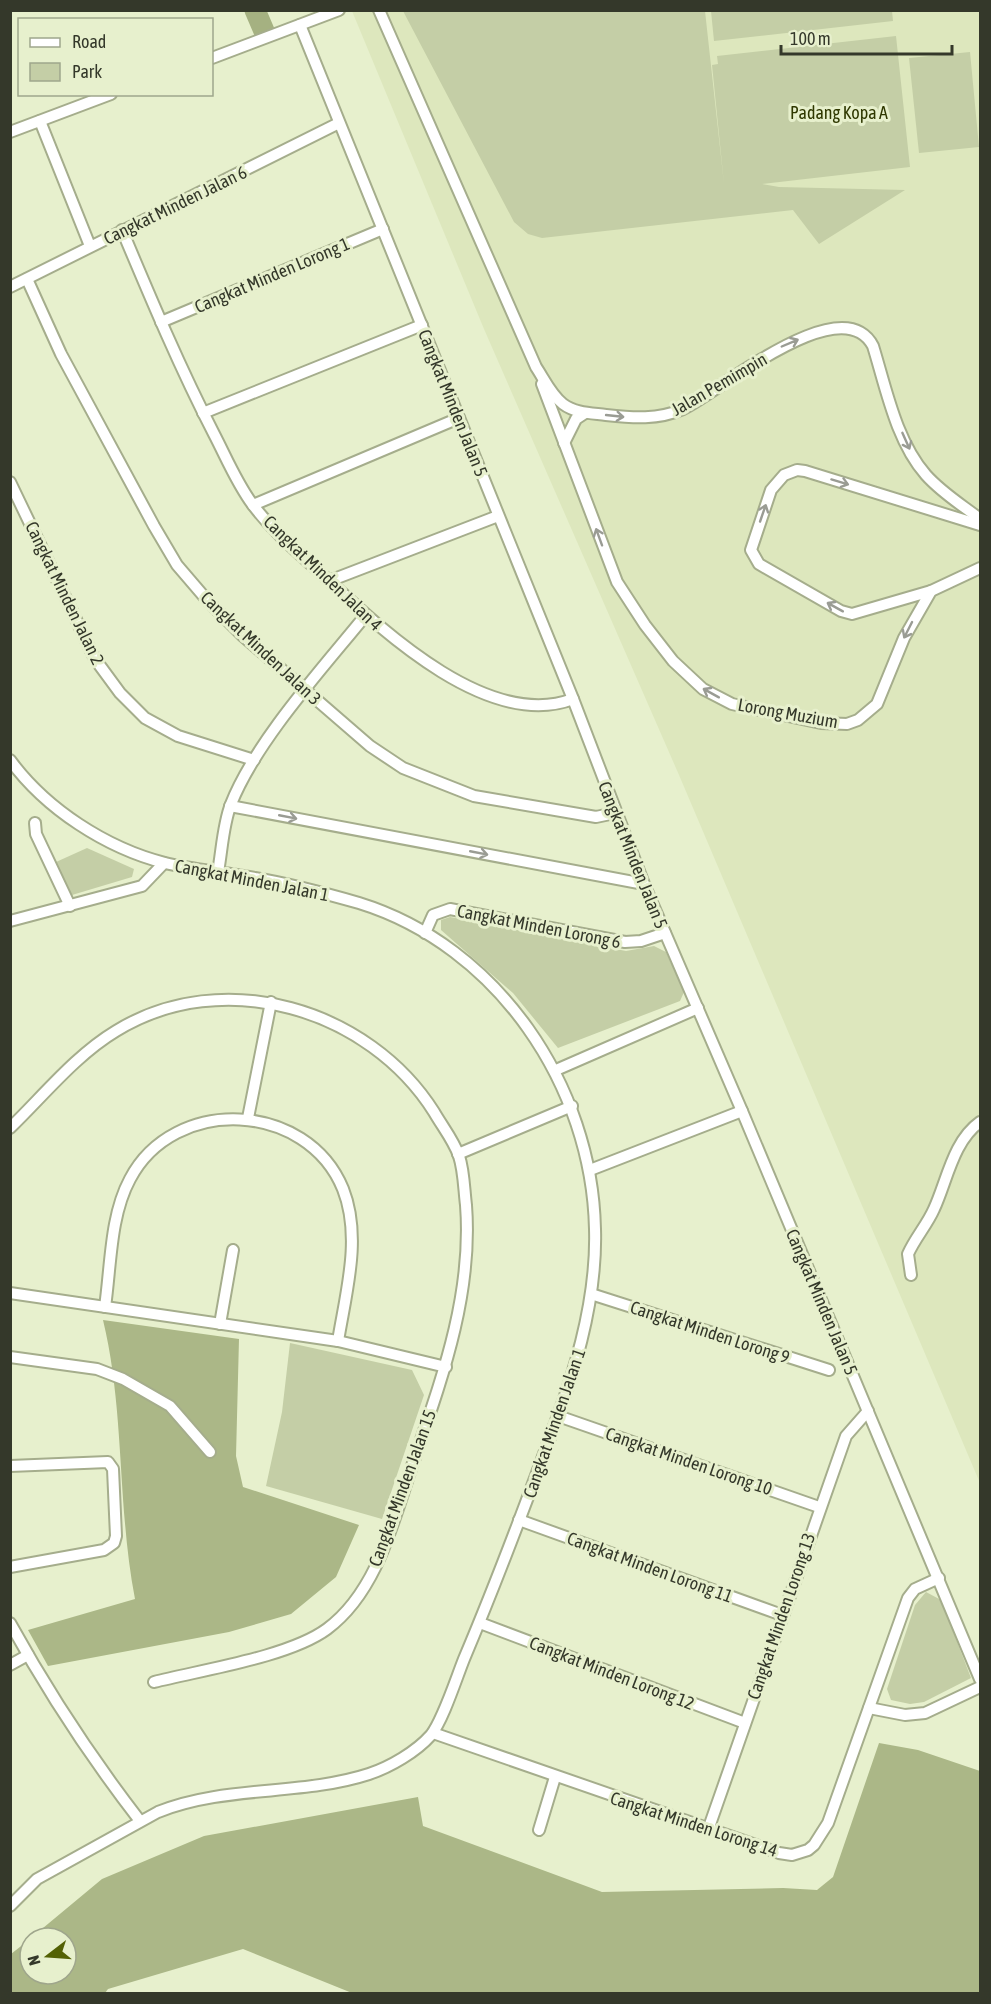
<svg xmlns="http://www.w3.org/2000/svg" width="991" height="2004" font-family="'Asap Condensed',sans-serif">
  <rect width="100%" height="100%" fill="#e7f0cd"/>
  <!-- built -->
  <polygon fill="#dde7bd" points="352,11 980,11 980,1483 679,775 484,329"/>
  <!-- green -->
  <g fill="#c4cea6">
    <polygon points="403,11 705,11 724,184 712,65 718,64 717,56 896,36 910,167 762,184 779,187 905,190 819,244 793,210 542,238 528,234 514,222"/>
    <polygon points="711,11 892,11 893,21 714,41"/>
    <polygon points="970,52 979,147 919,153 909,58"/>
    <polygon points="87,848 134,869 132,877 72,895 56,862"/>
    <polygon points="450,917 626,951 654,946 666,952 684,992 680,1001 558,1048 513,993 441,930 441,920"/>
    <polygon points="290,1343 412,1370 424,1395 382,1519 266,1486 282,1412"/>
    <polygon points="926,1592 941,1600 971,1678 924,1702 910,1704 891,1700 887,1689 915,1605"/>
  </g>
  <!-- forest -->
  <g fill="#abb787">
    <path d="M103,1320L239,1339L236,1456L243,1487L359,1525L336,1577L291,1614L229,1632L48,1666L28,1630L135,1599C117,1506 125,1411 103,1320Z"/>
    <polygon points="879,1743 918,1750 980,1771 980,1993 352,1993 243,1949 108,1989 105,1993 11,1993 11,1954 30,1939 30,1974 66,1974 66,1938 31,1938 102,1879 204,1836 418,1797 423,1826 602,1892 783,1888 817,1890 833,1877"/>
  </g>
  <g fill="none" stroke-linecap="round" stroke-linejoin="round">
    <!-- river -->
    <polyline stroke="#a5b181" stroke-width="21" points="255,10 264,31"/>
    <defs>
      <g id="street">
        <path d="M379,10L536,367C544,379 551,395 563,404C575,413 591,413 606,415C633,418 658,420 683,409C720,391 842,287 873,346C886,388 896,441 926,475C942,493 962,505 980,519"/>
        <polyline points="300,25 573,699 644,884 742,1111 980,1679"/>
        <polyline points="212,58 339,10"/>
        <polyline points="40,121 90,246"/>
        <polyline points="10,132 111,94"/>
        <path d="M122,230C151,299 180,368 214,434C226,457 237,484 253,505C274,533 302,556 327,579C383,631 489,731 573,699"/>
        <polyline points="27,279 61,354 154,526 177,565 207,600 243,636 370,746 403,768 474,796 596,817 615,813"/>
        <polyline points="10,287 339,123"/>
        <polyline points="161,322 383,229"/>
        <polyline points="542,384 617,582 645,625 673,661 703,689 732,704 821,723 847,724 858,720 877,704 904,638 931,591 980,568"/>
        <polyline points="203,413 422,325"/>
        <polyline points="564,443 576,419 585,413"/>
        <polyline points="10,482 95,659 120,693 145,718 178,736 254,760"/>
        <polyline points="253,505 459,418"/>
        <polyline points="329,581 498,516"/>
        <polyline points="931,591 852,614 841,611 759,564 751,550 771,490 784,475 797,470 805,471 980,525"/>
        <path d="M10,760C46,809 106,848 165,863C194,870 225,872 255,878C290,884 324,893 359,903C498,946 592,1086 595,1229C597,1294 579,1360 556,1421C527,1501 497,1581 464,1659C456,1679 443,1720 431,1735C416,1752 390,1767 369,1774C301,1796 225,1785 158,1812L37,1879L10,1906"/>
        <polyline points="230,806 644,884"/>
        <polyline points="35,823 36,834 70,906"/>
        <path d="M218,872C222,850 223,824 231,804C256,741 322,669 365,616"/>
        <polyline points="10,921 142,886 164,863"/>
        <polyline points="425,933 433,915 450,909 625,942 641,941 665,933"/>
        <polyline points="556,1070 698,1008"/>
        <polyline points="248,1118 271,1002"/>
        <path d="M10,1128C44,1095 76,1055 116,1031C223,965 369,1009 434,1112C442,1126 454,1141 459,1156C464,1171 464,1189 466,1205C473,1296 441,1381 412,1466C393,1522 377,1592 327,1629C289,1657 201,1670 154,1682"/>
        <polyline points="458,1154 572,1106"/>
        <polyline points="590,1170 742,1111"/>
        <path d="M911,1275L908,1254C915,1238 927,1225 934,1209C947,1181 953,1141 980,1122"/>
        <polyline points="10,1293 338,1341 446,1367"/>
        <polyline points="591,1294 829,1370"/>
        <path d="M105,1307C111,1265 110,1216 130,1179C174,1095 307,1101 343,1189C362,1237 346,1292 338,1341"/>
        <polyline points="220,1324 233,1250"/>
        <polyline points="10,1357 97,1369 123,1379 170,1406 210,1452"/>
        <polyline points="558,1416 819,1507"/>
        <polyline points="10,1466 108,1462 113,1469 116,1536 114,1543 104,1550 10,1567"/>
        <polyline points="519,1520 782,1615"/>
        <path d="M10,1623C48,1692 92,1759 140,1821"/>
        <polyline points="480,1623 745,1723"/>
        <polyline points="10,1665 28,1655"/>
        <polyline points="869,1708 905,1715 925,1713 980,1687"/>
        <polyline points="433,1733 779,1853 792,1855 808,1850 814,1845 828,1823 908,1598 915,1589 939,1578"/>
        <polyline points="539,1830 555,1777"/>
        <polyline points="708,1830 846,1436 868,1411"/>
      </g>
    </defs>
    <!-- street casing -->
    <use href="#street" stroke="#a5ad8c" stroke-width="14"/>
    <!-- street -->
    <use href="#street" stroke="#fff" stroke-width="10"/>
  </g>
  <!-- one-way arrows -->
  <defs><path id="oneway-shaft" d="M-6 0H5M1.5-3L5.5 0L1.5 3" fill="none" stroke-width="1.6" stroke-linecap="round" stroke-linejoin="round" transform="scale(1.5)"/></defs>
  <g stroke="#9a9c94">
    <use href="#oneway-shaft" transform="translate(790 343) rotate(-23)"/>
    <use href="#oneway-shaft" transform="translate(615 416) rotate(6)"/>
    <use href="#oneway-shaft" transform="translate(906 441) rotate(66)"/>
    <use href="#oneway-shaft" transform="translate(840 482) rotate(17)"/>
    <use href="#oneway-shaft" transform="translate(763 513) rotate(-71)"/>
    <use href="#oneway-shaft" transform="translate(599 537) rotate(-110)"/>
    <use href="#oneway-shaft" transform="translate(835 607) rotate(-151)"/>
    <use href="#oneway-shaft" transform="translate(908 630) rotate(117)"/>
    <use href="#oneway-shaft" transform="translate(711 693) rotate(-151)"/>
    <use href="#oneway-shaft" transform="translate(288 817) rotate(11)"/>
    <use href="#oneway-shaft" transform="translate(479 853) rotate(11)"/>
  </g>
  <g text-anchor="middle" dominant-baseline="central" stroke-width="6" stroke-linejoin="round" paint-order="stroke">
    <!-- park labels -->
    <g font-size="18" fill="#2f3800" stroke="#e7f0cd">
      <text x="839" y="112">Padang Kopa A</text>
    </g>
    <!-- street labels -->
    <g font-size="18" fill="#34382a" stroke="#e7f0cd">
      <text transform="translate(175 205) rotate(-26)">Cangkat Minden Jalan 6</text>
      <text transform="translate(272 275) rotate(-23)">Cangkat Minden Lorong 1</text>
      <text transform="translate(719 384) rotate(-30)">Jalan Pemimpin</text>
      <text transform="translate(453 403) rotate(68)">Cangkat Minden Jalan 5</text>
      <text transform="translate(323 573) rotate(44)">Cangkat Minden Jalan 4</text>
      <text transform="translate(65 593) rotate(64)">Cangkat Minden Jalan 2</text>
      <text transform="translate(261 648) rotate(43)">Cangkat Minden Jalan 3</text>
      <text transform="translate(788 713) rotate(10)">Lorong Muzium</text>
      <text transform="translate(633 855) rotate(68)">Cangkat Minden Jalan 5</text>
      <text transform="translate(252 880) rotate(11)">Cangkat Minden Jalan 1</text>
      <text transform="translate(539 926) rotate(11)">Cangkat Minden Lorong 6</text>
      <text transform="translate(822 1302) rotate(67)">Cangkat Minden Jalan 5</text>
      <text transform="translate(710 1332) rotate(18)">Cangkat Minden Lorong 9</text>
      <text transform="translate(554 1423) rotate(-71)">Cangkat Minden Jalan 1</text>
      <text transform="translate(689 1461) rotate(19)">Cangkat Minden Lorong 10</text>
      <text transform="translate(402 1488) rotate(-70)">Cangkat Minden Jalan 15</text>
      <text transform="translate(650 1567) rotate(20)">Cangkat Minden Lorong 11</text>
      <text transform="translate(781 1616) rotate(-71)">Cangkat Minden Lorong 13</text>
      <text transform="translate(612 1673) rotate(21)">Cangkat Minden Lorong 12</text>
      <text transform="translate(694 1824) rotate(18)">Cangkat Minden Lorong 14</text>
    </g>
  </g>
  <!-- border -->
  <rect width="991" height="2004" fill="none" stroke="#34382a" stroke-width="24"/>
  <!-- legend -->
  <rect x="18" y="18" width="195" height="78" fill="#e7f0cd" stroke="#9fa68c" stroke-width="1.5"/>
  <rect x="30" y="38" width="30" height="9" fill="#ffffff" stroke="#9fa68c" stroke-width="1.5"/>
  <text x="72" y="48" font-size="18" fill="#34382a">Road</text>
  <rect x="30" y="63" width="30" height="18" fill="#c4cea6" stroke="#9fa68c" stroke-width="1.5"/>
  <text x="72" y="78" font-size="18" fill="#34382a">Park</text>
  <!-- north arrow -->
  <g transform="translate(48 1956) rotate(253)"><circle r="28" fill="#e7f0cd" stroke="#9fa68c" stroke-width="1.5"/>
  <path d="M0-4.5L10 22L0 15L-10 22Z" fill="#536104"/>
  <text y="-9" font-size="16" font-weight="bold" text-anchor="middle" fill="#34382a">N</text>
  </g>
  <!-- scale -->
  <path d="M781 45v9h171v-9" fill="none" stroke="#34382a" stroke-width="3"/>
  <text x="790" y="45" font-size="18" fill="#34382a" stroke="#e7f0cd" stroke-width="4.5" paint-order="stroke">100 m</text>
</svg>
